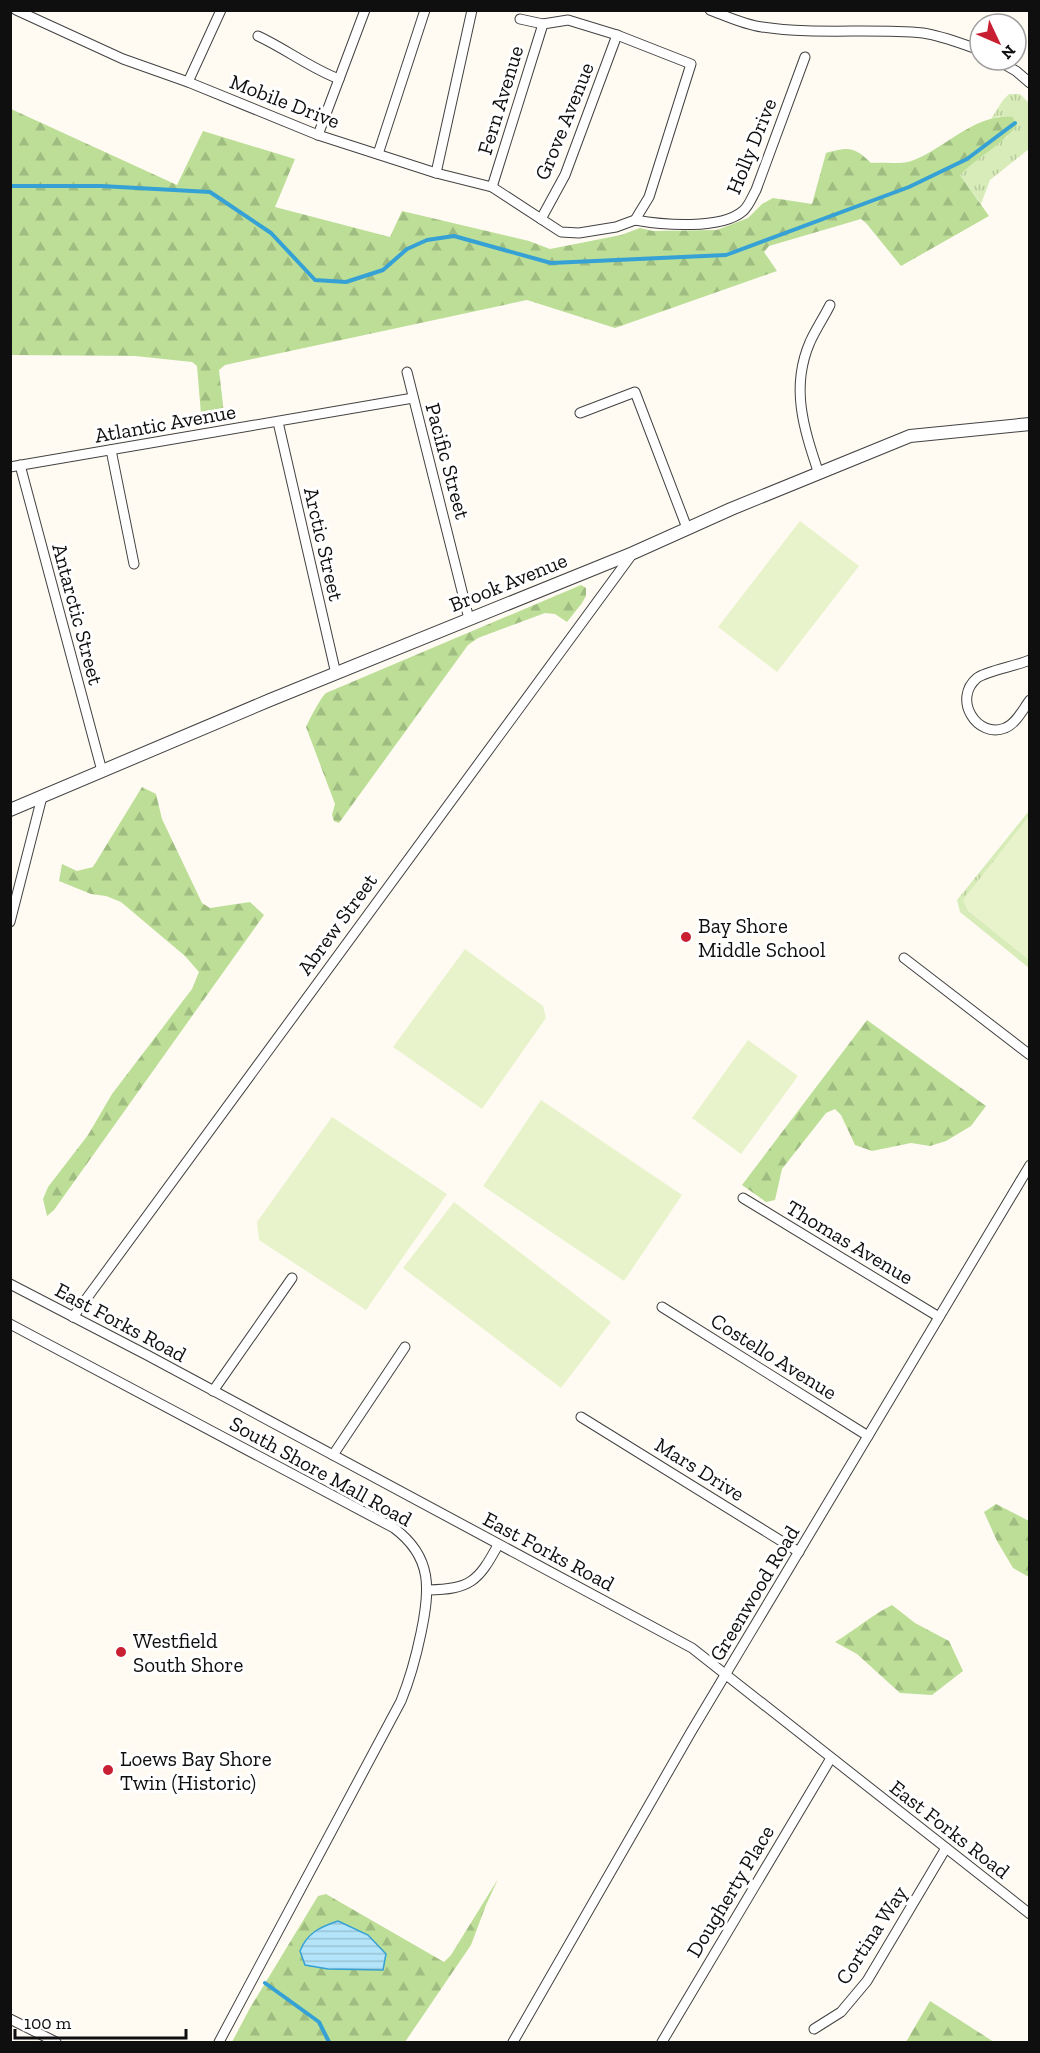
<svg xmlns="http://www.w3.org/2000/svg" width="1040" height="2053" font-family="'Zilla Slab',serif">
  <defs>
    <pattern id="grass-tufts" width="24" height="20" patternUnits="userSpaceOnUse" patternTransform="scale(1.5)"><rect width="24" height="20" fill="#d7ecb8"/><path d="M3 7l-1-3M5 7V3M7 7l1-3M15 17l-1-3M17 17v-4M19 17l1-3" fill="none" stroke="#b7c99d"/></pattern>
    <pattern id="forest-firs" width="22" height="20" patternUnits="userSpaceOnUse" patternTransform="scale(1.5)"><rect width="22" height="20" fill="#bcde97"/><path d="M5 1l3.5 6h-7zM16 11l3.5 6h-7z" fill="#a0bd81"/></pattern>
    <pattern id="water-rules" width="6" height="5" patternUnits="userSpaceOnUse" patternTransform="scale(1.5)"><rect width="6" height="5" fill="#b3e4f9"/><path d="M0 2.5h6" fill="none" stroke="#99c2d4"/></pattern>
  </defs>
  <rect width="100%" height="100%" fill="#fffbf2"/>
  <!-- grass -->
  <g fill="url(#grass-tufts)">
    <polygon points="1009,94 1020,94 1029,103 1029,149 990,180 981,204 960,175 972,162 1008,136 1000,116 991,119 1003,100"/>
    <polygon points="1029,811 1029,968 960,912 957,900"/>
  </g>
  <!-- forest -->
  <g fill="url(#forest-firs)">
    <path d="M11,109L177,185L203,131L295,159L275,207L390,237L402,211L529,241L550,249L621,235L640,228L653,231L717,230L748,218L762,204L773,198L812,204L826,153C848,147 854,146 871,163C884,162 903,165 914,160C947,147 975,113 1013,117L1016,126C1001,146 977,157 960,175L989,216L901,266L866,223L861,219L769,246L764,252L777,271L615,328L527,300L225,365L219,370L225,422L202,426L197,366L192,362L135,356L11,355Z"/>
    <path d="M581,585L586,588V596L582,603L567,622L555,614L545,613L478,638L468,645L339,823L334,821L332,815L335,804L306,727C309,720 321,697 326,693Z"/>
    <polygon points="142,787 156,794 162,819 202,903 210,908 250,902 264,915 54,1210 47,1216 43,1199 48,1187 88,1135 112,1094 192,989 199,972 185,956 121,902 106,896 91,894 59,881 62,864 77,871 93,867"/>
    <polygon points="867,1020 986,1106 971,1126 946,1141 930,1146 911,1143 872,1151 855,1145 841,1115 835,1109 826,1113 782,1169 775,1200 766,1202 742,1185"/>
    <polygon points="996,1504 1029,1521 1029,1577 1013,1568 997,1541 984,1512"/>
    <path d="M892,1605L915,1623L949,1641L963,1671L932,1695L900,1693L857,1654L835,1642C855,1630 872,1615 892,1605Z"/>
    <polygon points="498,1879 486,1905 471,1945 405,2042 232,2042 250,2008 318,1896 326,1894 444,1962 451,1955"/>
    <polygon points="930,2001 994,2042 906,2042"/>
  </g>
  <!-- pitch -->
  <g fill="#e8f3cb">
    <polygon points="800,521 859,566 777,672 718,627"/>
    <polygon points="1029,816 1030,960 1029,960 968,911 963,900"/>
    <polygon points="465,949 543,1006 546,1018 482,1109 393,1047"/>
    <polygon points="748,1040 798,1076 741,1154 692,1118"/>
    <polygon points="541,1100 682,1195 624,1281 483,1186"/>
    <polygon points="332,1117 447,1194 366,1310 259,1240 257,1222"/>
    <polygon points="454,1202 611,1322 561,1388 403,1268"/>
  </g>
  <!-- water -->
  <path fill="url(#water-rules)" stroke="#36a1d4" stroke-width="1.5" d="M338,1921L368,1935L386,1954L383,1970L328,1969L305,1965L300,1951C307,1933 320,1927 338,1921Z"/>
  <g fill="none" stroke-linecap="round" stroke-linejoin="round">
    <!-- stream -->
    <g stroke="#36a1d4" stroke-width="4">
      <polyline points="10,186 101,186 210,192 271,233 315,280 346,282 383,270 407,249 427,240 454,236 551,263 726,255 909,187 967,159 1015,123"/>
      <polyline points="265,1983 319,2022 329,2042"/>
    </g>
    <defs>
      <g id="minor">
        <polyline points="16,10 123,59 188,82 318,135 436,173 492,187 561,232 579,233 616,227 635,220 649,197 691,64 617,35 568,20 543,24 520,19"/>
        <path d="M710,10C726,16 745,25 762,27C815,35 870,28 923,33C943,36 962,44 980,50"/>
        <path d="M258,36C286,49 310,68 339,79"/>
        <polyline points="997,60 1016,71 1030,83"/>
        <polyline points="188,82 221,10"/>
        <polyline points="318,135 365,10"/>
        <polyline points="378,154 425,10"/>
        <polyline points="436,173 472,10"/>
        <polyline points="492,187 543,24"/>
        <polyline points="541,219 565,175 617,35"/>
        <path d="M635,220C663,225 721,230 743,211C749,206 752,197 756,190L805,57"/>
        <polyline points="407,372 469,619"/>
        <polyline points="580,413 635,392 687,528"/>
        <polyline points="278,422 336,674"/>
        <polyline points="111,450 134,564"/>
        <polyline points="20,465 102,771"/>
        <polyline points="10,467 413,398"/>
        <path d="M819,474C804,429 790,388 810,342C816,329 824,317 830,305"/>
        <path d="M1030,660C1016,666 986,671 977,678C952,699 977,739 1005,728C1016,724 1023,709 1030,700"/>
        <polyline points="10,922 42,797"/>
        <polyline points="904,958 1030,1055"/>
        <polyline points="743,1198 939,1317"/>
        <polyline points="10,1284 147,1355 692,1648 1030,1914"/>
        <polyline points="662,1307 868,1436"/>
        <polyline points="73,1317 633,553"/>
        <path d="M10,1324L394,1528C433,1557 430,1590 421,1633C416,1657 410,1679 401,1701L219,2042"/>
        <polyline points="213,1391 292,1278"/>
        <polyline points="581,1417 799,1552"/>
        <polyline points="333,1455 405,1347"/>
        <path d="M428,1590C470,1589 478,1582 498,1545"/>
        <polyline points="10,2019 56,2042"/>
        <polyline points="814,2029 841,2012 867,1981 946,1848"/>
        <polyline points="513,2042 691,1732 1030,1165"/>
        <polyline points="662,2042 831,1758"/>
      </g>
      <polyline id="tertiary" points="10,810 270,700 633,553 731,509 910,436 1030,424"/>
    </defs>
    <!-- minor casing -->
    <use href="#minor" stroke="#424242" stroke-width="11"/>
    <!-- tertiary casing -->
    <use href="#tertiary" stroke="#424242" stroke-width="14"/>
    <!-- minor -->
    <use href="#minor" stroke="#fff" stroke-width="9"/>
    <!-- tertiary -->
    <use href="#tertiary" stroke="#fff" stroke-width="12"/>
  </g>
  <!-- markers -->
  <g fill="#c81f33" stroke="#fff" stroke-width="2">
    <circle cx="686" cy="937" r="6"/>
    <circle cx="121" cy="1652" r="6"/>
    <circle cx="108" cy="1770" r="6"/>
  </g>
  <g text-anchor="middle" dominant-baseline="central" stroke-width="6" stroke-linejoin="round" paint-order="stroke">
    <!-- street labels -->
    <g font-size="21" fill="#0f0f0f" stroke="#fff">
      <text transform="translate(500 100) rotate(-73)">Fern Avenue</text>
      <text transform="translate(285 101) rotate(21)">Mobile Drive</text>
      <text transform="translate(564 121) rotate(-68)">Grove Avenue</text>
      <text transform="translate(751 146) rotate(-68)">Holly Drive</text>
      <text transform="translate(165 423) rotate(-10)">Atlantic Avenue</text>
      <text transform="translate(448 461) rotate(75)">Pacific Street</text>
      <text transform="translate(324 544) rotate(77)">Arctic Street</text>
      <text transform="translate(508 582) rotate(-22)">Brook Avenue</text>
      <text transform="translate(78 614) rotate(75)">Antarctic Street</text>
      <text transform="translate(337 924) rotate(-54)">Abrew Street</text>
      <text transform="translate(850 1242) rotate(31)">Thomas Avenue</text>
      <text transform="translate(121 1322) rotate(28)">East Forks Road</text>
      <text transform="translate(774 1356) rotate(32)">Costello Avenue</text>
      <text transform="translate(700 1469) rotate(32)">Mars Drive</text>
      <text transform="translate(321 1471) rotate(29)">South Shore Mall Road</text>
      <text transform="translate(549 1551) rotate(28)">East Forks Road</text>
      <text transform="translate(754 1593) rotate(-59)">Greenwood Road</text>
      <text transform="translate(950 1829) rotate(38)">East Forks Road</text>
      <text transform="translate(730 1891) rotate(-59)">Dougherty Place</text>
      <text transform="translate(871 1935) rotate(-57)">Cortina Way</text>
    </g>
    <!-- poi labels -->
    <g font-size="21" fill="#0f0f0f" stroke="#fff" text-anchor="start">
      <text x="698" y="925">Bay Shore<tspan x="698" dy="24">Middle School</tspan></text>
      <text x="133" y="1640">Westfield<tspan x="133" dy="24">South Shore</tspan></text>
      <text x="120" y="1758">Loews Bay Shore<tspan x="120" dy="24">Twin (Historic)</tspan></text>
    </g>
  </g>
  <!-- border -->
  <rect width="1040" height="2053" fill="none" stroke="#0f0f0f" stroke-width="24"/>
  <!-- north arrow -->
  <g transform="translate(998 42) rotate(134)"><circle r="28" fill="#ffffff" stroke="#9f9f9f" stroke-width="1.5"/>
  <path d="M0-4.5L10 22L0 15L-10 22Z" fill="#c81f33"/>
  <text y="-9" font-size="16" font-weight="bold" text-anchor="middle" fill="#0f0f0f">N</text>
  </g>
  <!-- scale -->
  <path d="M15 2029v9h171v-9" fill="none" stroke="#0f0f0f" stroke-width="3"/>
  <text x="24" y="2029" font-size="18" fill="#0f0f0f" stroke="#ffffff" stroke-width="4.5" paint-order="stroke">100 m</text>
</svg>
